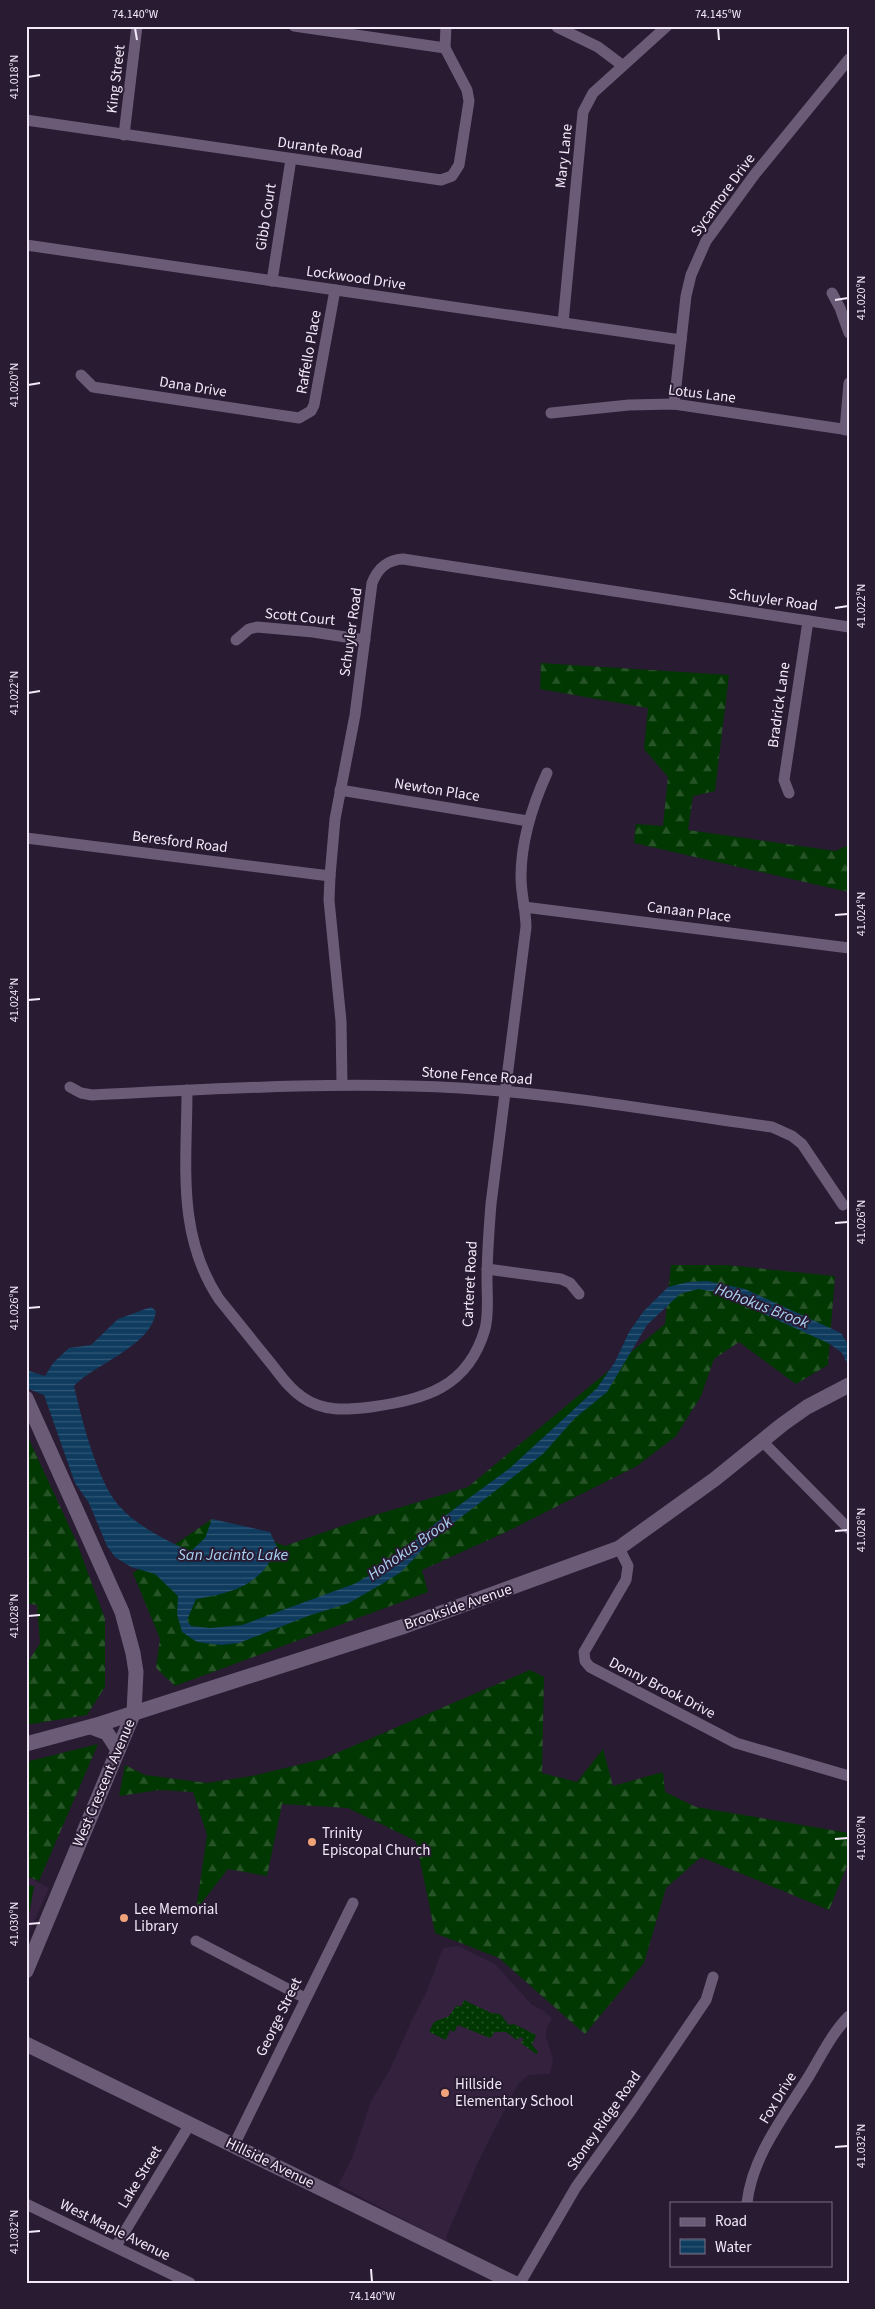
<svg xmlns="http://www.w3.org/2000/svg" width="875" height="2309" font-family="'Source Sans 3',sans-serif">
  <defs>
    <pattern id="forest-firs" width="22" height="20" patternUnits="userSpaceOnUse" patternTransform="scale(1.25)"><rect width="22" height="20" fill="#013701"/><path d="M5 1l3.5 6h-7zM16 11l3.5 6h-7z" fill="#265427"/></pattern>
    <pattern id="park-dots" width="8" height="8" patternUnits="userSpaceOnUse" patternTransform="scale(1.25)"><rect width="8" height="8" fill="#013701"/><path d="M2 2h.1M6 6h.1" fill="none" stroke="#265427" stroke-width="1.8" stroke-linecap="round"/></pattern>
    <pattern id="water-rules" width="6" height="5" patternUnits="userSpaceOnUse" patternTransform="scale(1.25)"><rect width="6" height="5" fill="#0e3b5e"/><path d="M0 2.5h6" fill="none" stroke="#325876"/></pattern>
  </defs>
  <rect width="100%" height="100%" fill="#291b32"/>
  <!-- built -->
  <g fill="#33213e">
    <polygon points="26,1876 49,1888 26,1939"/>
    <polygon points="458,1946 495,1964 532,2005 544,2011 552,2019 547,2027 546,2036 553,2059 550,2074 529,2075 518,2084 479,2160 446,2237 448,2243 338,2185 352,2158 371,2101 389,2071 412,2020 426,1993 443,1948"/>
  </g>
  <!-- green -->
  <polygon fill="#013701" points="26,1885 34,1886 28,1921 26,1921"/>
  <!-- forest -->
  <g fill="url(#forest-firs)">
    <polygon points="541,663 729,675 715,791 693,796 688,830 835,851 849,845 849,892 634,843 636,824 663,826 668,777 644,749 648,708 540,689"/>
    <polygon points="671,1265 726,1265 835,1276 828,1365 796,1384 739,1342 714,1359 701,1396 676,1436 637,1466 506,1532 422,1570 428,1592 175,1686 156,1668 160,1639 133,1573 212,1519 285,1546 362,1519 468,1487 665,1324"/>
    <polygon points="26,1433 77,1543 105,1619 105,1687 87,1715 26,1725 26,1665 40,1643 37,1605 26,1603"/>
    <polygon points="530,1670 544,1677 542,1773 577,1782 603,1749 613,1786 663,1772 665,1792 696,1807 849,1833 849,1861 829,1910 701,1857 666,1888 644,1963 585,2034 499,1958 435,1933 416,1841 348,1808 282,1804 267,1876 228,1869 196,1910 207,1835 193,1792 159,1790 119,1796 125,1765 145,1775 207,1783 252,1776 323,1759"/>
    <polygon points="98,1744 39,1881 26,1876 26,1762"/>
  </g>
  <!-- park -->
  <polygon fill="url(#park-dots)" points="464,2000 491,2013 500,2014 509,2025 514,2024 536,2035 532,2045 538,2052 536,2054 521,2043 524,2039 520,2037 517,2040 506,2032 495,2032 490,2038 458,2025 454,2032 450,2030 446,2040 429,2032 434,2022 449,2016 457,2005 461,2007"/>
  <!-- water -->
  <path fill="url(#water-rules)" d="M707,1281L745,1289L841,1333L849,1346V1367L842,1353L830,1344L716,1292L698,1289L680,1294L647,1325L607,1392L575,1418L543,1454L434,1538L401,1572L382,1584L349,1603L308,1616L239,1643L221,1645L197,1642L182,1632L177,1614L178,1596L155,1574L131,1567L115,1557L107,1546L89,1503L75,1483L44,1395L26,1388V1370L45,1376L53,1363L69,1348L91,1345L118,1319L151,1307L156,1311C152,1346 96,1363 74,1386C81,1417 95,1471 113,1498C128,1521 165,1541 191,1551L205,1538L212,1519L270,1532L277,1547C262,1585 234,1593 196,1599L187,1620L191,1626L210,1628L242,1625L354,1584L377,1571L442,1518L510,1468L597,1388L615,1362L629,1332L643,1312L668,1287L688,1282Z"/>
  <g fill="none" stroke-linecap="round" stroke-linejoin="round">
    <!-- street -->
    <g stroke="#6b5b76" stroke-width="11">
      <polyline points="294,26 445,48"/>
      <polyline points="557,27 598,47 622,65"/>
      <polyline points="26,120 441,180 452,176 459,165 469,101 467,90 445,48 446,26"/>
      <polyline points="124,135 137,26"/>
      <polyline points="26,245 681,340"/>
      <polyline points="272,281 291,159"/>
      <polyline points="832,293 840,308 849,333"/>
      <polyline points="563,323 583,112 593,93 667,26"/>
      <polyline points="81,375 93,387 299,418 311,411 314,405 335,290"/>
      <polyline points="674,404 686,296 691,275 706,241 755,174 849,59"/>
      <polyline points="551,413 629,405 674,404 849,430"/>
      <polyline points="845,430 849,383"/>
      <polyline points="236,640 249,629 257,627 313,632 365,640"/>
      <polyline points="340,790 528,821"/>
      <polyline points="789,793 784,780 808,621"/>
      <polyline points="26,838 330,876"/>
      <polyline points="524,907 849,948"/>
      <path d="M342,1084L341,1021L329,900L330,876L335,819L355,715L372,583C378,568 387,560 403,559L849,627"/>
      <path d="M70,1087L81,1093L92,1095C215,1089 337,1081 460,1088C564,1094 668,1113 772,1127L792,1136L802,1144L843,1205"/>
      <path d="M187,1090C187,1164 176,1234 219,1299C235,1319 252,1340 269,1361C279,1373 288,1388 302,1397C323,1412 346,1410 371,1407C425,1399 468,1388 485,1329C489,1314 487,1296 487,1280C487,1254 489,1229 491,1204L526,927C526,911 521,894 521,877C521,840 532,806 547,773"/>
      <polyline points="487,1269 561,1279 570,1283 579,1294"/>
      <polyline points="762,1441 849,1529"/>
      <polyline points="619,1548 628,1566 626,1580 584,1652 585,1661 590,1667 736,1743 849,1776"/>
      <polyline points="196,1941 305,1998"/>
      <polyline points="234,2145 353,1903"/>
      <path d="M747,2203C752,2156 785,2115 809,2076C821,2056 832,2033 849,2016"/>
      <polyline points="26,2204 190,2283"/>
      <polyline points="116,2246 190,2124"/>
      <polyline points="520,2283 576,2187 632,2109 706,2000 713,1977"/>
    </g>
    <!-- secondary -->
    <g stroke="#6b5b76" stroke-width="15">
      <polyline points="26,1398 122,1612 133,1653 136,1672 134,1712 26,1971"/>
      <polyline points="91,1727 107,1733 118,1750"/>
      <polyline points="26,1744 100,1724 405,1626 619,1548 715,1479 783,1424 807,1407 849,1385"/>
      <polyline points="26,2044 514,2283"/>
    </g>
  </g>
  <!-- ticks -->
  <path fill="none" stroke="#f3eaf9" stroke-width="2" d="M135,28L137,40M718,28L719,40M28,77L40,75M835,300L848,298M28,385L40,383M835,608L848,606M28,693L40,691M835,915L848,914M28,1000L40,999M835,1223L848,1222M28,1308L40,1307M835,1531L848,1530M28,1616L40,1615M835,1839L848,1838M28,1924L40,1923M835,2147L848,2146M28,2232L40,2231M371,2269L372,2282"/>
  <!-- markers -->
  <g fill="#f0a279" stroke="#291b32" stroke-width="2">
    <circle cx="312" cy="1842" r="5"/>
    <circle cx="124" cy="1918" r="5"/>
    <circle cx="445" cy="2093" r="5"/>
  </g>
  <g text-anchor="middle" dominant-baseline="central" stroke-width="4" stroke-linejoin="round" paint-order="stroke">
    <!-- street labels -->
    <g font-size="15" fill="#f3eaf9" stroke="#291b32">
      <text transform="translate(116 79) rotate(-83)">King Street</text>
      <text transform="translate(320 148) rotate(8)">Durante Road</text>
      <text transform="translate(564 156) rotate(-84)">Mary Lane</text>
      <text transform="translate(723 195) rotate(-54)">Sycamore Drive</text>
      <text transform="translate(266 217) rotate(-81)">Gibb Court</text>
      <text transform="translate(356 278) rotate(8)">Lockwood Drive</text>
      <text transform="translate(309 352) rotate(-80)">Raffello Place</text>
      <text transform="translate(193 387) rotate(9)">Dana Drive</text>
      <text transform="translate(702 394) rotate(7)">Lotus Lane</text>
      <text transform="translate(773 600) rotate(8)">Schuyler Road</text>
      <text transform="translate(300 617) rotate(6)">Scott Court</text>
      <text transform="translate(351 632) rotate(-82)">Schuyler Road</text>
      <text transform="translate(779 705) rotate(-82)">Bradrick Lane</text>
      <text transform="translate(437 790) rotate(9)">Newton Place</text>
      <text transform="translate(180 842) rotate(7)">Beresford Road</text>
      <text transform="translate(689 912) rotate(7)">Canaan Place</text>
      <text transform="translate(477 1076) rotate(4)">Stone Fence Road</text>
      <text transform="translate(470 1284) rotate(-87)">Carteret Road</text>
      <text transform="translate(458 1607) rotate(-19)">Brookside Avenue</text>
      <text transform="translate(662 1688) rotate(27)">Donny Brook Drive</text>
      <text transform="translate(104 1783) rotate(-67)">West Crescent Avenue</text>
      <text transform="translate(279 2017) rotate(-64)">George Street</text>
      <text transform="translate(778 2098) rotate(-59)">Fox Drive</text>
      <text transform="translate(604 2121) rotate(-55)">Stoney Ridge Road</text>
      <text transform="translate(270 2163) rotate(26)">Hillside Avenue</text>
      <text transform="translate(140 2177) rotate(-59)">Lake Street</text>
      <text transform="translate(115 2230) rotate(26)">West Maple Avenue</text>
    </g>
    <!-- poi labels -->
    <g font-size="15" fill="#f3eaf9" stroke="#291b32" text-anchor="start">
      <text x="322" y="1833">Trinity<tspan x="322" dy="17">Episcopal Church</tspan></text>
      <text x="134" y="1909">Lee Memorial<tspan x="134" dy="17">Library</tspan></text>
      <text x="455" y="2084">Hillside<tspan x="455" dy="17">Elementary School</tspan></text>
    </g>
    <!-- water labels -->
    <g font-size="16" font-style="italic" fill="#aad0f3" stroke="#291b32">
      <text transform="translate(762 1306) rotate(21)">Hohokus Brook</text>
      <text transform="translate(410 1548) rotate(-35)">Hohokus Brook</text>
      <text x="233" y="1555">San Jacinto Lake</text>
    </g>
  </g>
  <!-- border -->
  <rect width="875" height="2309" fill="none" stroke="#291b32" stroke-width="55"/>
  <!-- legend -->
  <rect x="670" y="2202" width="162" height="65" fill="#291b32" stroke="#7a6e82"/>
  <rect x="680" y="2218" width="25" height="8" fill="#6b5b76" stroke="#7a6e82"/>
  <text x="715" y="2226" font-size="15" fill="#f3eaf9">Road</text>
  <rect x="680" y="2239" width="25" height="15" fill="url(#water-rules)" stroke="#7a6e82"/>
  <text x="715" y="2252" font-size="15" fill="#f3eaf9">Water</text>
  <rect x="28" y="28" width="820" height="2254" fill="none" stroke="#f3eaf9" stroke-width="2"/>
  <g font-size="12" text-anchor="middle" fill="#f3eaf9">
    <text x="135" y="18">74.140°W</text>
    <text x="718" y="18">74.145°W</text>
    <text transform="translate(14 77) rotate(-90)" y="4">41.018°N</text>
    <text transform="translate(861 298) rotate(-90)" y="4">41.020°N</text>
    <text transform="translate(14 385) rotate(-90)" y="4">41.020°N</text>
    <text transform="translate(861 606) rotate(-90)" y="4">41.022°N</text>
    <text transform="translate(14 693) rotate(-90)" y="4">41.022°N</text>
    <text transform="translate(861 914) rotate(-90)" y="4">41.024°N</text>
    <text transform="translate(14 1000) rotate(-90)" y="4">41.024°N</text>
    <text transform="translate(861 1222) rotate(-90)" y="4">41.026°N</text>
    <text transform="translate(14 1308) rotate(-90)" y="4">41.026°N</text>
    <text transform="translate(861 1530) rotate(-90)" y="4">41.028°N</text>
    <text transform="translate(14 1616) rotate(-90)" y="4">41.028°N</text>
    <text transform="translate(861 1838) rotate(-90)" y="4">41.030°N</text>
    <text transform="translate(14 1924) rotate(-90)" y="4">41.030°N</text>
    <text transform="translate(861 2146) rotate(-90)" y="4">41.032°N</text>
    <text transform="translate(14 2232) rotate(-90)" y="4">41.032°N</text>
    <text x="372" y="2300">74.140°W</text>
  </g>
</svg>
